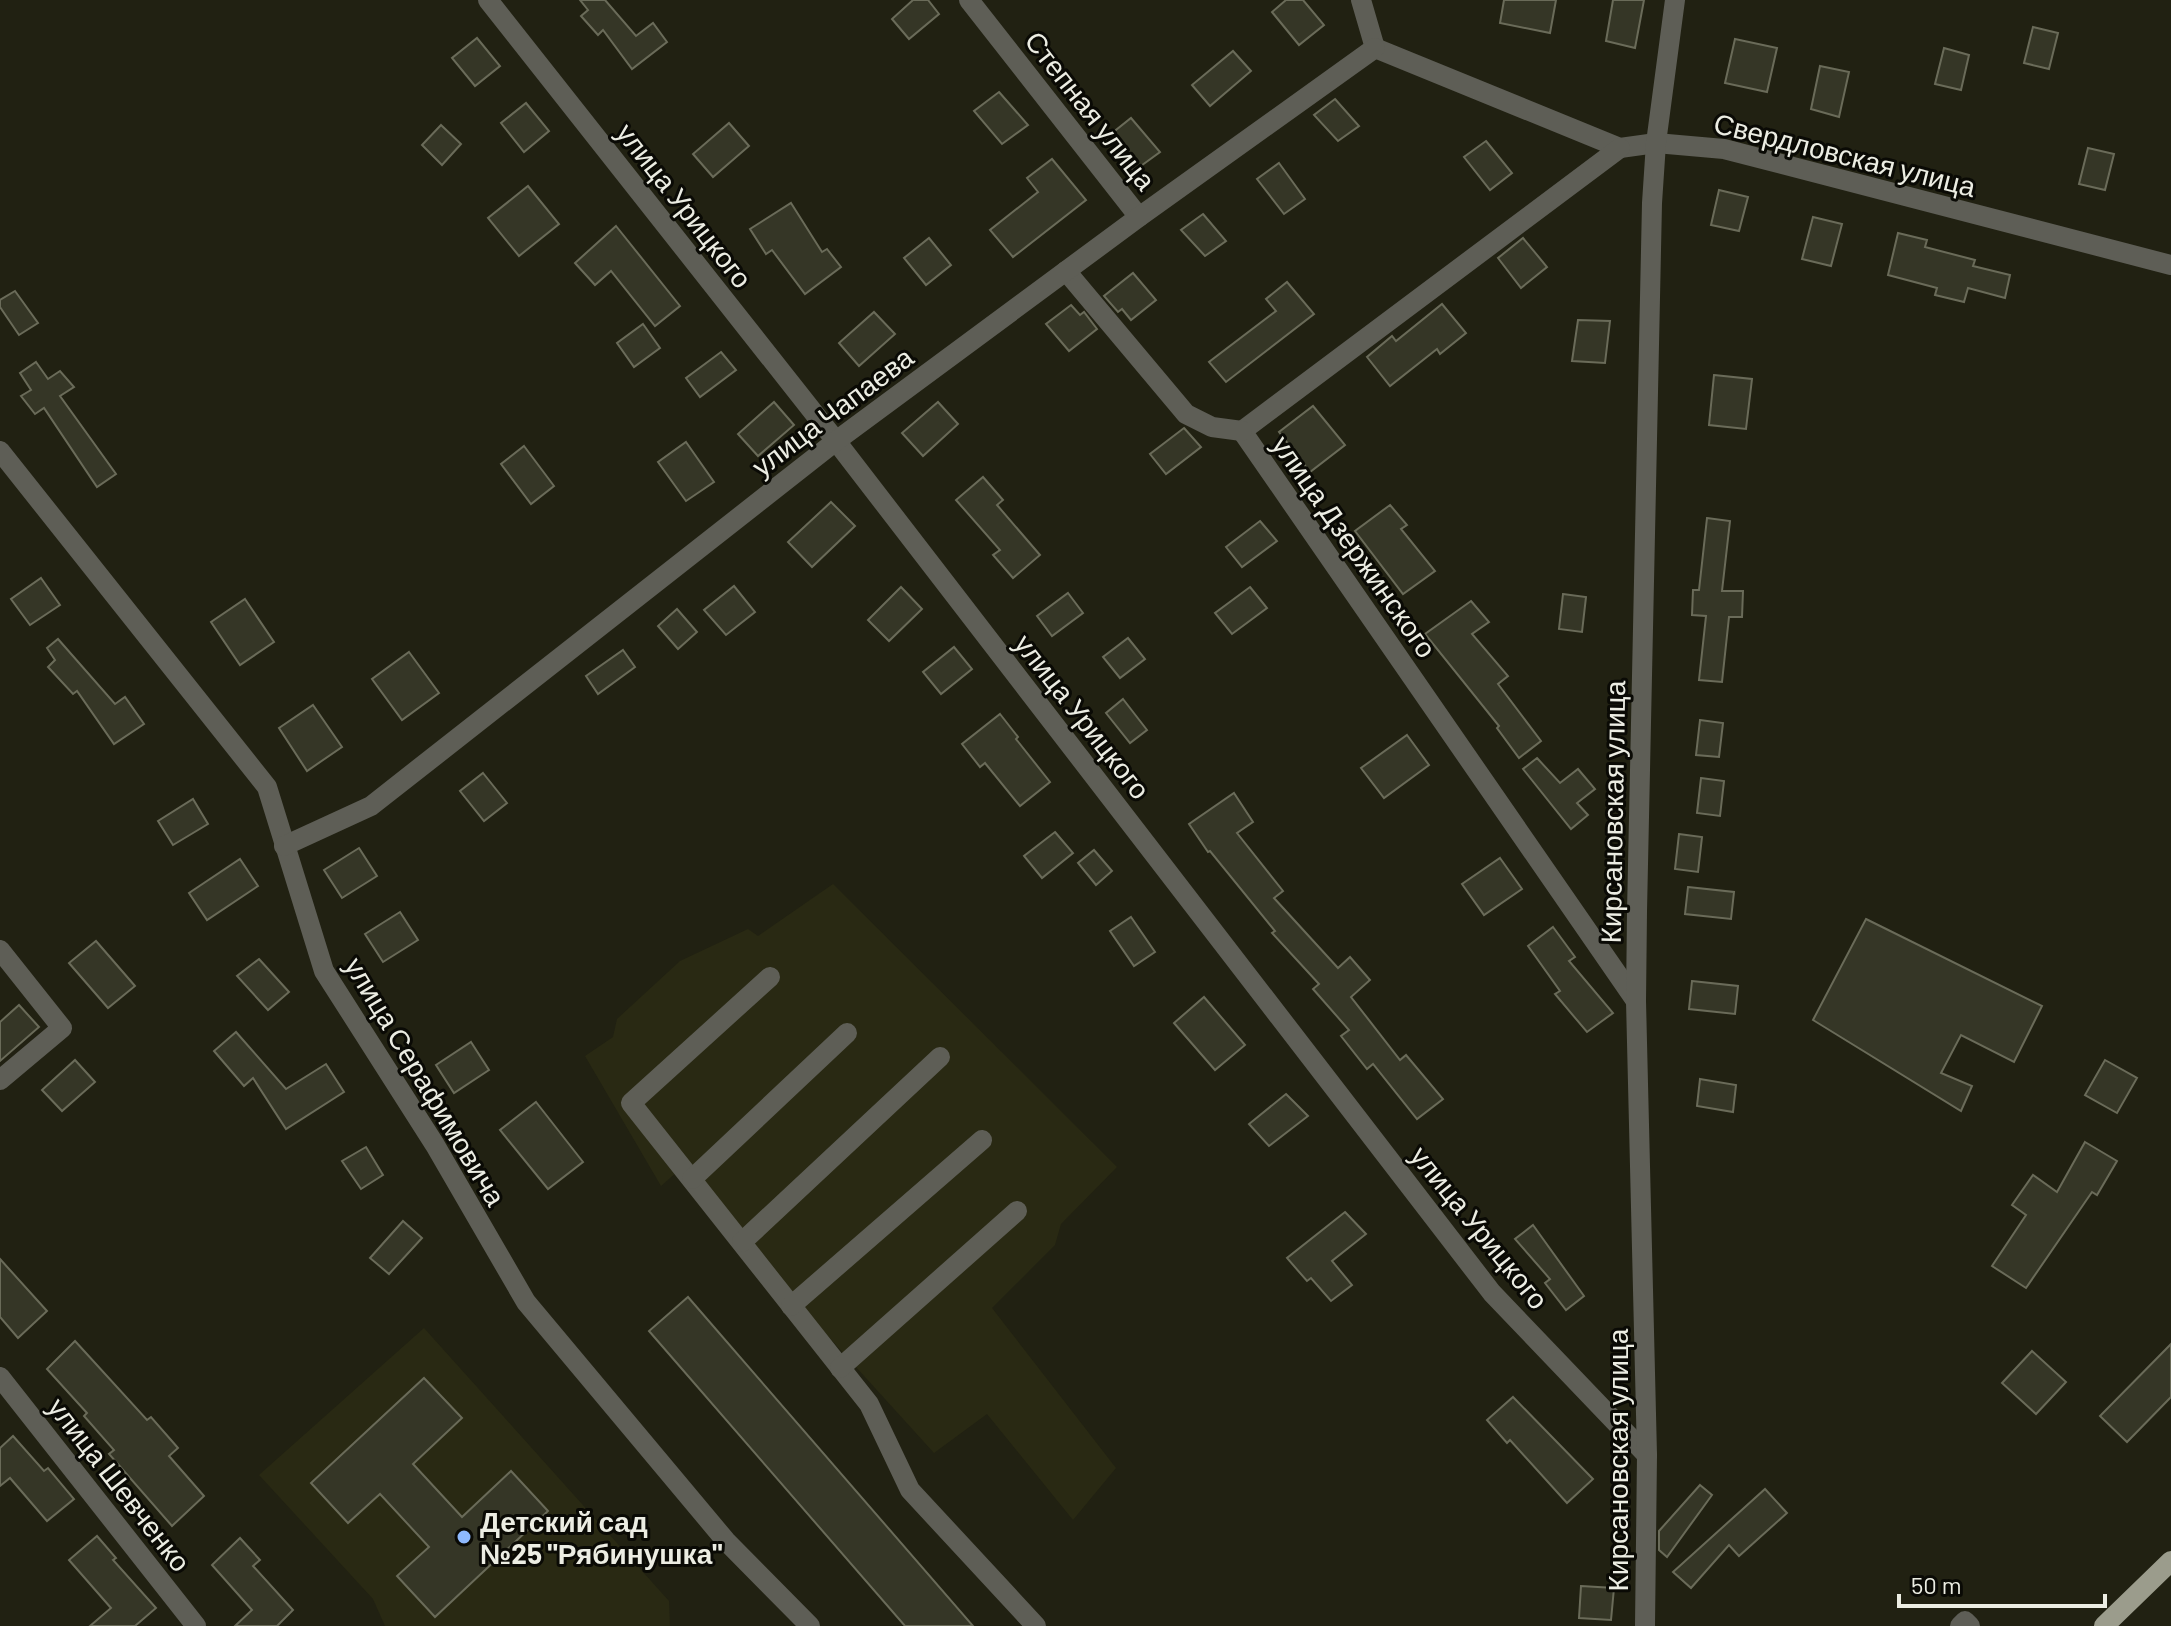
<svg xmlns="http://www.w3.org/2000/svg" width="2171" height="1626" font-family="Barlow,sans-serif">
  <rect width="100%" height="100%" fill="#212112"/>
  <!-- built -->
  <g fill="#292913">
    <polygon points="833,884 1117,1167 1061,1224 1055,1245 992,1308 1116,1468 1073,1520 987,1414 934,1453 678,1171 661,1186 585,1056 613,1037 617,1019 680,961 748,929 758,936"/>
    <polygon points="424,1328 669,1601 670,1626 385,1626 373,1599 259,1475"/>
  </g>
  <!-- building -->
  <g fill="#353626" stroke="#6a6b59" stroke-width="2">
    <polygon points="580,0 605,0 636,36 653,23 667,42 632,69 603,30 598,35 581,16 588,10"/>
    <polygon points="913,0 928,0 939,14 909,39 892,19"/>
    <polygon points="1286,0 1303,0 1324,25 1299,45 1272,12"/>
    <polygon points="1504,0 1556,0 1550,33 1500,23"/>
    <polygon points="1613,0 1644,0 1635,48 1606,41"/>
    <polygon points="2033,27 2058,33 2049,69 2024,63"/>
    <polygon points="477,38 500,66 475,86 452,58"/>
    <polygon points="1735,39 1777,48 1767,92 1725,83"/>
    <polygon points="1944,48 1969,55 1961,90 1935,84"/>
    <polygon points="1233,51 1251,71 1210,106 1192,85"/>
    <polygon points="1820,66 1849,72 1839,117 1811,109"/>
    <polygon points="999,92 1028,125 1002,144 974,111"/>
    <polygon points="1335,99 1359,126 1338,141 1314,115"/>
    <polygon points="526,103 549,131 524,152 501,123"/>
    <polygon points="1131,118 1160,152 1134,171 1106,138"/>
    <polygon points="729,123 749,146 713,177 693,154"/>
    <polygon points="441,125 461,144 442,165 422,145"/>
    <polygon points="1486,141 1512,173 1490,190 1464,157"/>
    <polygon points="2088,148 2114,154 2105,190 2079,184"/>
    <polygon points="1052,159 1086,200 1013,257 990,230 1038,192 1027,178"/>
    <polygon points="1279,163 1305,199 1284,214 1257,179"/>
    <polygon points="528,186 559,224 519,256 488,218"/>
    <polygon points="1719,190 1748,197 1739,231 1711,225"/>
    <polygon points="791,203 822,252 827,249 841,267 805,294 772,250 766,254 750,229"/>
    <polygon points="1203,214 1226,241 1205,256 1181,230"/>
    <polygon points="1813,217 1842,224 1831,266 1802,259"/>
    <polygon points="616,226 680,306 655,326 611,271 595,285 575,263"/>
    <polygon points="1898,233 1927,240 1925,247 1975,260 1973,266 2010,275 2005,298 1968,288 1964,302 1935,295 1937,288 1888,275"/>
    <polygon points="929,238 951,265 926,285 904,258"/>
    <polygon points="1523,238 1547,267 1521,288 1498,258"/>
    <polygon points="1133,273 1156,300 1131,320 1122,309 1118,312 1104,296"/>
    <polygon points="1287,282 1314,314 1226,382 1209,362 1276,311 1266,299"/>
    <polygon points="15,291 38,323 19,335 0,307 0,300"/>
    <polygon points="1442,304 1466,333 1440,354 1437,349 1390,386 1367,357 1392,336 1396,341"/>
    <polygon points="1071,305 1080,315 1084,312 1097,329 1069,351 1046,324"/>
    <polygon points="874,312 895,334 859,366 839,343"/>
    <polygon points="1578,320 1610,321 1605,363 1572,361"/>
    <polygon points="643,324 660,348 634,367 617,343"/>
    <polygon points="721,352 736,370 700,397 686,378"/>
    <polygon points="36,362 48,379 60,371 74,387 60,396 116,474 97,487 44,408 35,414 21,396 31,390 20,373"/>
    <polygon points="1714,375 1752,379 1746,429 1709,425"/>
    <polygon points="774,402 794,425 758,456 738,434"/>
    <polygon points="938,402 958,424 923,456 902,433"/>
    <polygon points="1313,406 1345,445 1310,472 1279,432"/>
    <polygon points="1184,428 1201,447 1166,474 1150,454"/>
    <polygon points="686,442 714,482 686,501 658,462"/>
    <polygon points="524,446 554,486 531,504 501,464"/>
    <polygon points="983,477 1003,500 997,505 1040,555 1013,578 993,555 1000,550 956,500"/>
    <polygon points="831,502 855,526 812,567 788,542"/>
    <polygon points="1390,505 1407,525 1401,529 1435,571 1403,594 1355,531"/>
    <polygon points="1707,518 1730,521 1722,591 1743,591 1742,617 1729,617 1722,682 1699,680 1706,616 1692,615 1693,590 1699,590"/>
    <polygon points="1260,521 1277,541 1242,567 1226,547"/>
    <polygon points="41,578 60,605 30,625 11,599"/>
    <polygon points="734,586 755,612 726,635 704,610"/>
    <polygon points="901,587 922,609 889,641 868,620"/>
    <polygon points="1250,587 1267,608 1232,634 1215,613"/>
    <polygon points="1068,593 1083,613 1052,636 1037,616"/>
    <polygon points="1563,594 1586,597 1582,632 1559,629"/>
    <polygon points="245,599 274,642 240,665 211,622"/>
    <polygon points="1471,601 1489,622 1472,634 1508,676 1498,684 1541,741 1519,758 1497,728 1499,726 1425,634"/>
    <polygon points="677,609 697,632 678,649 658,626"/>
    <polygon points="1128,638 1145,659 1120,678 1103,657"/>
    <polygon points="58,639 115,704 125,697 144,724 114,744 77,691 73,694 48,667 55,660 47,648"/>
    <polygon points="954,647 972,669 941,694 923,672"/>
    <polygon points="623,650 635,667 598,694 586,676"/>
    <polygon points="409,652 439,693 402,720 372,679"/>
    <polygon points="1123,699 1147,730 1130,743 1106,713"/>
    <polygon points="313,705 342,747 307,771 279,728"/>
    <polygon points="1000,714 1018,737 1016,739 1050,782 1020,806 985,763 980,767 962,744"/>
    <polygon points="1700,720 1723,723 1719,757 1696,755"/>
    <polygon points="1407,735 1429,765 1384,798 1361,768"/>
    <polygon points="1537,758 1560,783 1578,769 1595,789 1577,803 1588,815 1571,829 1523,769"/>
    <polygon points="483,773 507,803 484,821 460,791"/>
    <polygon points="1701,778 1724,781 1720,816 1697,813"/>
    <polygon points="1234,793 1253,822 1237,833 1283,891 1274,898 1338,968 1350,957 1370,980 1351,997 1400,1060 1406,1055 1443,1099 1417,1119 1373,1064 1367,1069 1341,1036 1349,1030 1313,989 1319,984 1272,933 1275,931 1210,851 1208,852 1189,824"/>
    <polygon points="193,799 208,824 173,845 158,821"/>
    <polygon points="1055,832 1073,853 1042,878 1024,856"/>
    <polygon points="1679,834 1702,837 1698,872 1675,869"/>
    <polygon points="359,848 377,876 342,898 324,870"/>
    <polygon points="1094,850 1112,871 1096,885 1078,863"/>
    <polygon points="1500,858 1522,889 1484,915 1462,884"/>
    <polygon points="240,859 258,886 207,920 189,893"/>
    <polygon points="1688,887 1734,892 1731,919 1685,914"/>
    <polygon points="400,912 418,940 383,962 365,934"/>
    <polygon points="1131,917 1155,952 1134,966 1110,931"/>
    <polygon points="1866,919 2042,1006 2014,1062 1961,1035 1941,1073 1972,1086 1961,1111 1813,1020"/>
    <polygon points="1553,927 1575,957 1569,961 1613,1013 1587,1032 1555,994 1560,991 1528,946"/>
    <polygon points="96,941 135,986 108,1008 69,963"/>
    <polygon points="259,959 289,992 268,1010 237,976"/>
    <polygon points="1692,981 1738,986 1735,1014 1689,1009"/>
    <polygon points="1204,997 1245,1045 1215,1070 1174,1023"/>
    <polygon points="19,1005 39,1027 0,1061 0,1022"/>
    <polygon points="236,1032 286,1089 326,1064 344,1092 286,1129 253,1078 244,1086 214,1051"/>
    <polygon points="471,1042 489,1070 454,1093 436,1065"/>
    <polygon points="75,1060 95,1082 62,1111 42,1090"/>
    <polygon points="2105,1060 2137,1078 2117,1113 2085,1095"/>
    <polygon points="1700,1079 1736,1085 1733,1112 1697,1106"/>
    <polygon points="1286,1094 1308,1116 1269,1146 1249,1124"/>
    <polygon points="536,1102 583,1162 548,1189 500,1130"/>
    <polygon points="2085,1142 2117,1161 2097,1195 2092,1192 2026,1288 1992,1266 2026,1215 2012,1205 2033,1175 2057,1192"/>
    <polygon points="366,1147 383,1175 361,1189 342,1161"/>
    <polygon points="1345,1212 1366,1234 1332,1261 1352,1285 1331,1301 1311,1278 1307,1281 1287,1258"/>
    <polygon points="403,1221 422,1238 389,1274 370,1258"/>
    <polygon points="1533,1225 1584,1296 1566,1310 1545,1283 1550,1279 1515,1239"/>
    <polygon points="0,1259 47,1311 18,1338 0,1317"/>
    <polygon points="688,1297 973,1626 905,1626 649,1331"/>
    <polygon points="75,1341 147,1420 151,1417 178,1448 169,1456 204,1496 172,1526 109,1454 114,1450 84,1416 87,1413 47,1369"/>
    <polygon points="2171,1344 2171,1397 2127,1442 2100,1416"/>
    <polygon points="2032,1351 2066,1382 2036,1414 2002,1383"/>
    <polygon points="424,1378 462,1418 413,1464 462,1517 511,1471 548,1511 435,1617 397,1576 429,1547 380,1494 348,1523 311,1483"/>
    <polygon points="1513,1397 1593,1479 1567,1503 1510,1440 1507,1443 1487,1420"/>
    <polygon points="13,1436 44,1471 48,1468 74,1499 47,1521 10,1478 0,1486 0,1448"/>
    <polygon points="1700,1485 1712,1495 1667,1557 1659,1550 1659,1531"/>
    <polygon points="1765,1489 1787,1513 1739,1556 1729,1545 1691,1588 1673,1572"/>
    <polygon points="97,1536 116,1558 113,1560 156,1608 135,1626 90,1626 111,1608 69,1560"/>
    <polygon points="240,1538 260,1560 253,1566 293,1610 277,1626 235,1626 252,1610 212,1565"/>
    <polygon points="1581,1586 1614,1588 1611,1620 1579,1618"/>
  </g>
  <g fill="none" stroke-linecap="round" stroke-linejoin="round">
    <!-- minor -->
    <g stroke="#5e5e56" stroke-width="20">
      <polyline points="488,0 836,441 1492,1293 1647,1455"/>
      <polyline points="969,0 1139,217"/>
      <polyline points="1361,0 1375,48"/>
      <polyline points="1375,48 1620,148 1656,143 1724,149 2171,265"/>
      <polyline points="1620,148 1242,431 1636,1001"/>
      <polyline points="1066,271 1186,414 1212,427 1242,431"/>
      <polyline points="0,451 267,787 324,971 435,1145 526,1302 726,1541 810,1626"/>
      <polyline points="284,846 371,806 836,441 1139,217 1375,48"/>
      <polyline points="0,950 62,1028 0,1080"/>
      <polyline points="770,977 631,1103 869,1404 910,1490 1036,1626"/>
      <polyline points="692,1179 847,1033"/>
      <polyline points="742,1242 940,1057"/>
      <polyline points="791,1306 982,1140"/>
      <polyline points="840,1368 1017,1211"/>
      <polyline points="0,1377 196,1626"/>
      <polyline points="1645,1626 1647,1455 1636,1001 1637,912 1652,203 1656,143 1675,0"/>
      <polyline points="1960,1626 1965,1621 1970,1626"/>
    </g>
    <!-- major -->
    <polyline stroke="#9b9c8c" stroke-width="20" points="2104,1626 2171,1561"/>
  </g>
  <!-- markers -->
  <circle fill="#8eb9fd" stroke="#0a0a05" stroke-width="3" cx="464" cy="1537" r="8"/>
  <g text-anchor="middle" dominant-baseline="central" stroke-width="6" stroke-linejoin="round" paint-order="stroke">
    <!-- street labels -->
    <g font-size="28" fill="#ecede3" stroke="#0a0a05">
      <text transform="translate(1091 110) rotate(52)">Степная улица</text>
      <text transform="translate(1845 154) rotate(14)">Свердловская улица</text>
      <text transform="translate(685 205) rotate(52)">улица Урицкого</text>
      <text transform="translate(832 411) rotate(-37)">улица Чапаева</text>
      <text transform="translate(1355 546) rotate(55)">улица Дзержинского</text>
      <text transform="translate(1083 716) rotate(52)">улица Урицкого</text>
      <text transform="translate(1612 812) rotate(-89)">Кирсановская улица</text>
      <text transform="translate(426 1081) rotate(59)">улица Серафимовича</text>
      <text transform="translate(1480 1227) rotate(51)">улица Урицкого</text>
      <text transform="translate(1617 1460) rotate(-90)">Кирсановская улица</text>
      <text transform="translate(120 1484) rotate(52)">улица Шевченко</text>
    </g>
    <!-- poi labels -->
    <g font-size="28" font-weight="bold" fill="#ecede3" stroke="#0a0a05" text-anchor="start">
      <text x="480" y="1521">Детский сад<tspan x="480" dy="32">№25 "Рябинушка"</tspan></text>
    </g>
  </g>
  <!-- scale -->
  <path d="M1899 1594v12h206v-12" fill="none" stroke="#ecede3" stroke-width="4"/>
  <text x="1911" y="1594" font-size="24" fill="#ecede3" stroke="#0a0a05" stroke-width="6" paint-order="stroke">50 m</text>
</svg>
